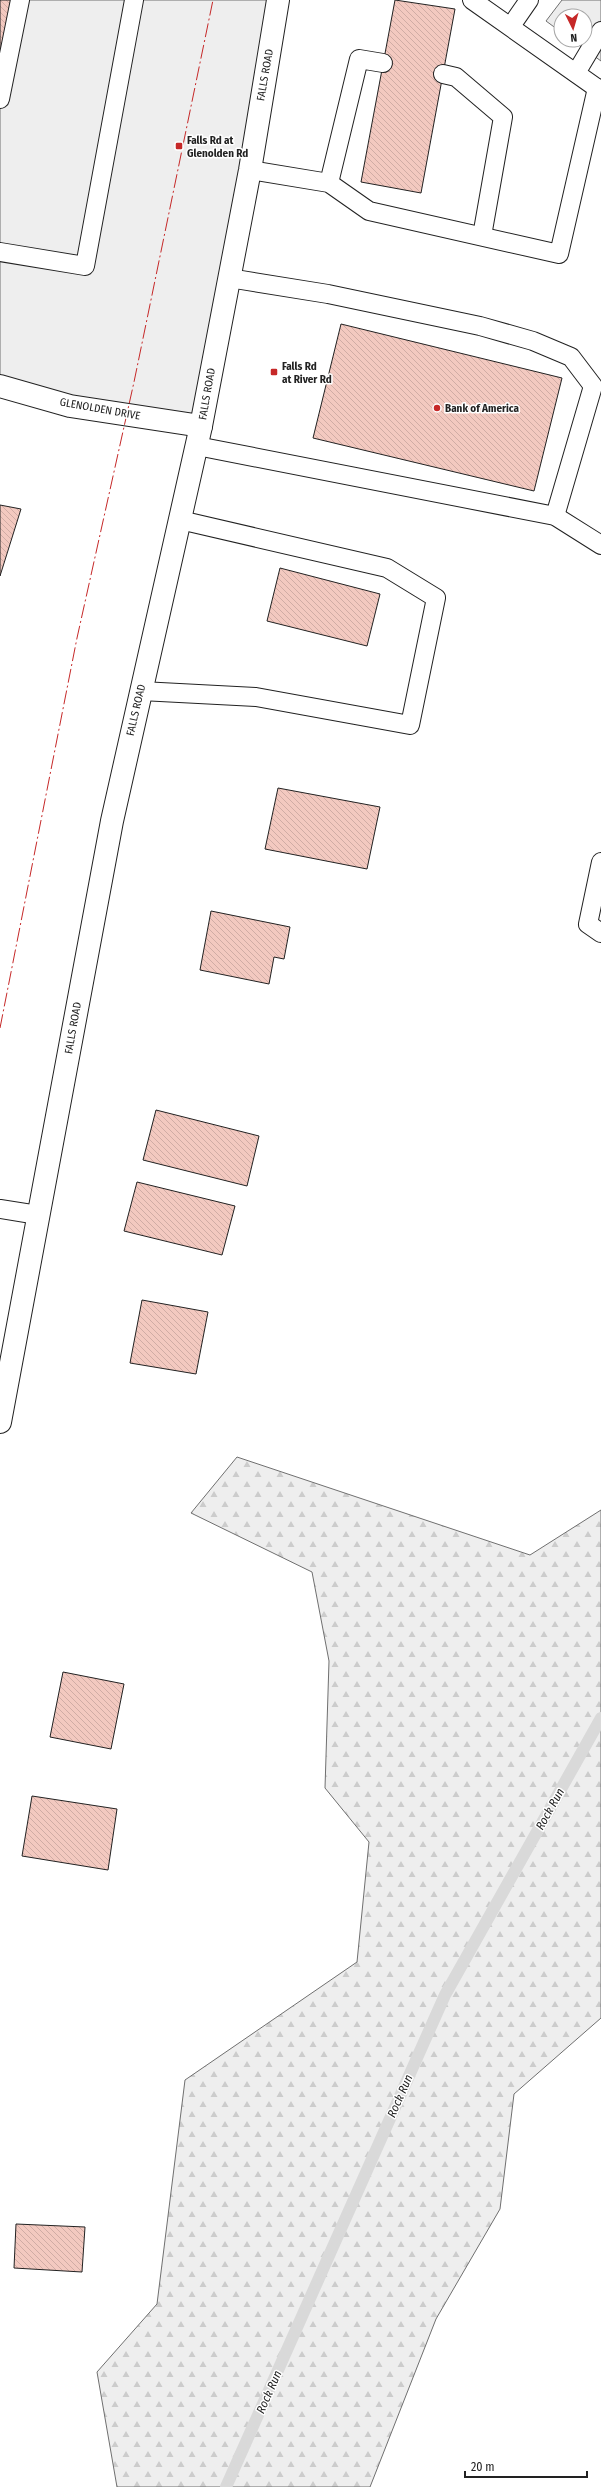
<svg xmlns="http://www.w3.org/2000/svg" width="601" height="2487" font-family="'Fira Sans Condensed',sans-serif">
  <defs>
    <pattern id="forest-firs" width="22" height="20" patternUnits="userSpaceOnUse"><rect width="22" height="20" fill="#eee"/><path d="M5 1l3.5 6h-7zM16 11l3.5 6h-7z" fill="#ccc"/></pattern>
    <pattern id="building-back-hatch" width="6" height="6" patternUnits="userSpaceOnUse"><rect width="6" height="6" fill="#f3c9c0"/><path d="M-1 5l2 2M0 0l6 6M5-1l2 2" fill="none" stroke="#d0aca5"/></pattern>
  </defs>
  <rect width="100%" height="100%" fill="#fff"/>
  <!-- green -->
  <polygon fill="#eee" stroke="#6f6f6f" points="0,0 278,0 201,426 0,386"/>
  <!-- forest -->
  <polygon fill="url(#forest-firs)" stroke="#6f6f6f" points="237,1457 530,1555 601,1510 601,2018 514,2094 500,2209 436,2319 370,2487 117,2487 97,2372 157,2304 185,2080 357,1962 369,1842 325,1788 329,1661 312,1572 191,1513"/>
  <!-- parking -->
  <polygon fill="#ededed" stroke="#6f6f6f" points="562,0 601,0 601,61 572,40 585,40 585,16 561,16 561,32 546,21"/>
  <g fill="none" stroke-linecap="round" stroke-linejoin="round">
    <!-- stream -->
    <polyline stroke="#d9d9d9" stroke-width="12" points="226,2487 445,1995 601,1718"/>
  </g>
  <!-- building -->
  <g fill="url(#building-back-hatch)" stroke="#222">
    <polygon points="0,0 17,0 0,84"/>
    <polygon points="395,0 455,9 421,193 361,182"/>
    <polygon points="341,324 562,378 534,491 313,438"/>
    <polygon points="0,505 21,509 0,576"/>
    <polygon points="280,568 380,594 367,646 267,621"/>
    <polygon points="278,788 380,807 367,869 265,849"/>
    <polygon points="211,911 290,927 284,959 274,957 269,984 200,970"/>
    <polygon points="156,1110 259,1136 247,1186 143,1160"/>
    <polygon points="137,1182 235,1206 222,1255 124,1231"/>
    <polygon points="142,1300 208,1312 196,1374 130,1363"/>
    <polygon points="63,1672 124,1684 111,1749 50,1737"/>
    <polygon points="32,1796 117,1809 108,1870 22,1856"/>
    <polygon points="16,2224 85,2227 82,2272 14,2268"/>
  </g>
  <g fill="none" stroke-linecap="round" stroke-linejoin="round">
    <defs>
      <g id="service">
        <polyline points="472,0 601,91"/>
        <polyline points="511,26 529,0"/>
        <polyline points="576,73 601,31"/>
        <polyline points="443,74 456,77 503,117 482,236"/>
        <polyline points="0,99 20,0"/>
        <polyline points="250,170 329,183 369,211 559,254 597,88"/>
        <polyline points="329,183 359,59 383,63"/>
        <polyline points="0,252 85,266 134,0"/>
        <polyline points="229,278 328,294 480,326 533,341 571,357 593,386 555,516"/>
        <polyline points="197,446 555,516 601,545"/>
        <polyline points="141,691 256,697 410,725 436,598 387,568 180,520"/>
        <polyline points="601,862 588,924 601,933"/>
        <polyline points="0,1209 38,1215"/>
      </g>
      <polyline id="tertiary" points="0,386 70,406 201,426"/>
      <polyline id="primary" points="0,1422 112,821 201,426 250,170 278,0"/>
    </defs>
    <!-- service casing -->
    <use href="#service" stroke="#222" stroke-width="20"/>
    <!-- tertiary casing -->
    <use href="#tertiary" stroke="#222" stroke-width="24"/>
    <!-- primary casing -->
    <use href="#primary" stroke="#222" stroke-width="24"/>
    <!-- service -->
    <use href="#service" stroke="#fff" stroke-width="18"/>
    <!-- tertiary -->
    <use href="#tertiary" stroke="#fff" stroke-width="22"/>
    <!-- primary -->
    <use href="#primary" stroke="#fff" stroke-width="22"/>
    <!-- power -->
    <polyline stroke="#c62828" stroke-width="1" stroke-dasharray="14 3 2 3" stroke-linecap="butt" points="0,1028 77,638 134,382 213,0"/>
  </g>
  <!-- markers -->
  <g fill="#c62828" stroke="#fff" stroke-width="1.5">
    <rect x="175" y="142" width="8" height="8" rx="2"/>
    <rect x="270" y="368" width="8" height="8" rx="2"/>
    <circle cx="437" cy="408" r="4"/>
  </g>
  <g text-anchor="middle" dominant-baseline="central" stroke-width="3" stroke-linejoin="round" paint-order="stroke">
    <!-- street labels -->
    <g font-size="11" fill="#222" stroke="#fff">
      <text transform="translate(265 75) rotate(-80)">FALLS ROAD</text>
      <text transform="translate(207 394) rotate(-80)">FALLS ROAD</text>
      <text transform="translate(100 409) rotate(10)">GLENOLDEN DRIVE</text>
      <text transform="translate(136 710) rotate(-77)">FALLS ROAD</text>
      <text transform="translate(73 1028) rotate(-80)">FALLS ROAD</text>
    </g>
    <!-- poi labels -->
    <g font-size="11" font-weight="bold" fill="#222" stroke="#fff" text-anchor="start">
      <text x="187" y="140">Falls Rd at<tspan x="187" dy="13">Glenolden Rd</tspan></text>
      <text x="282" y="366">Falls Rd<tspan x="282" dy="13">at River Rd</tspan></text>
      <text x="445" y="408">Bank of America</text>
    </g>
    <!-- water labels -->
    <g font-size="12" font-style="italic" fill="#222" stroke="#fff">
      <text transform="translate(550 1809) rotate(-61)">Rock Run</text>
      <text transform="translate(400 2096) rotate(-66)">Rock Run</text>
      <text transform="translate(269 2392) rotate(-66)">Rock Run</text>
    </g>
  </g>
  <!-- north arrow -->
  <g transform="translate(573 28) rotate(175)"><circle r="19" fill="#ffffff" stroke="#a7a7a7"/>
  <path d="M0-3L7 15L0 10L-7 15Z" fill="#c62828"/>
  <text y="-6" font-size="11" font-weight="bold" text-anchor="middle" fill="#222222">N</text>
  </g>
  <!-- scale -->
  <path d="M465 2471v6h122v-6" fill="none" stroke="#222222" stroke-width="2"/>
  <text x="471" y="2471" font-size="12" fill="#222222" stroke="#ffffff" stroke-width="3" paint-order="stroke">20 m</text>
</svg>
